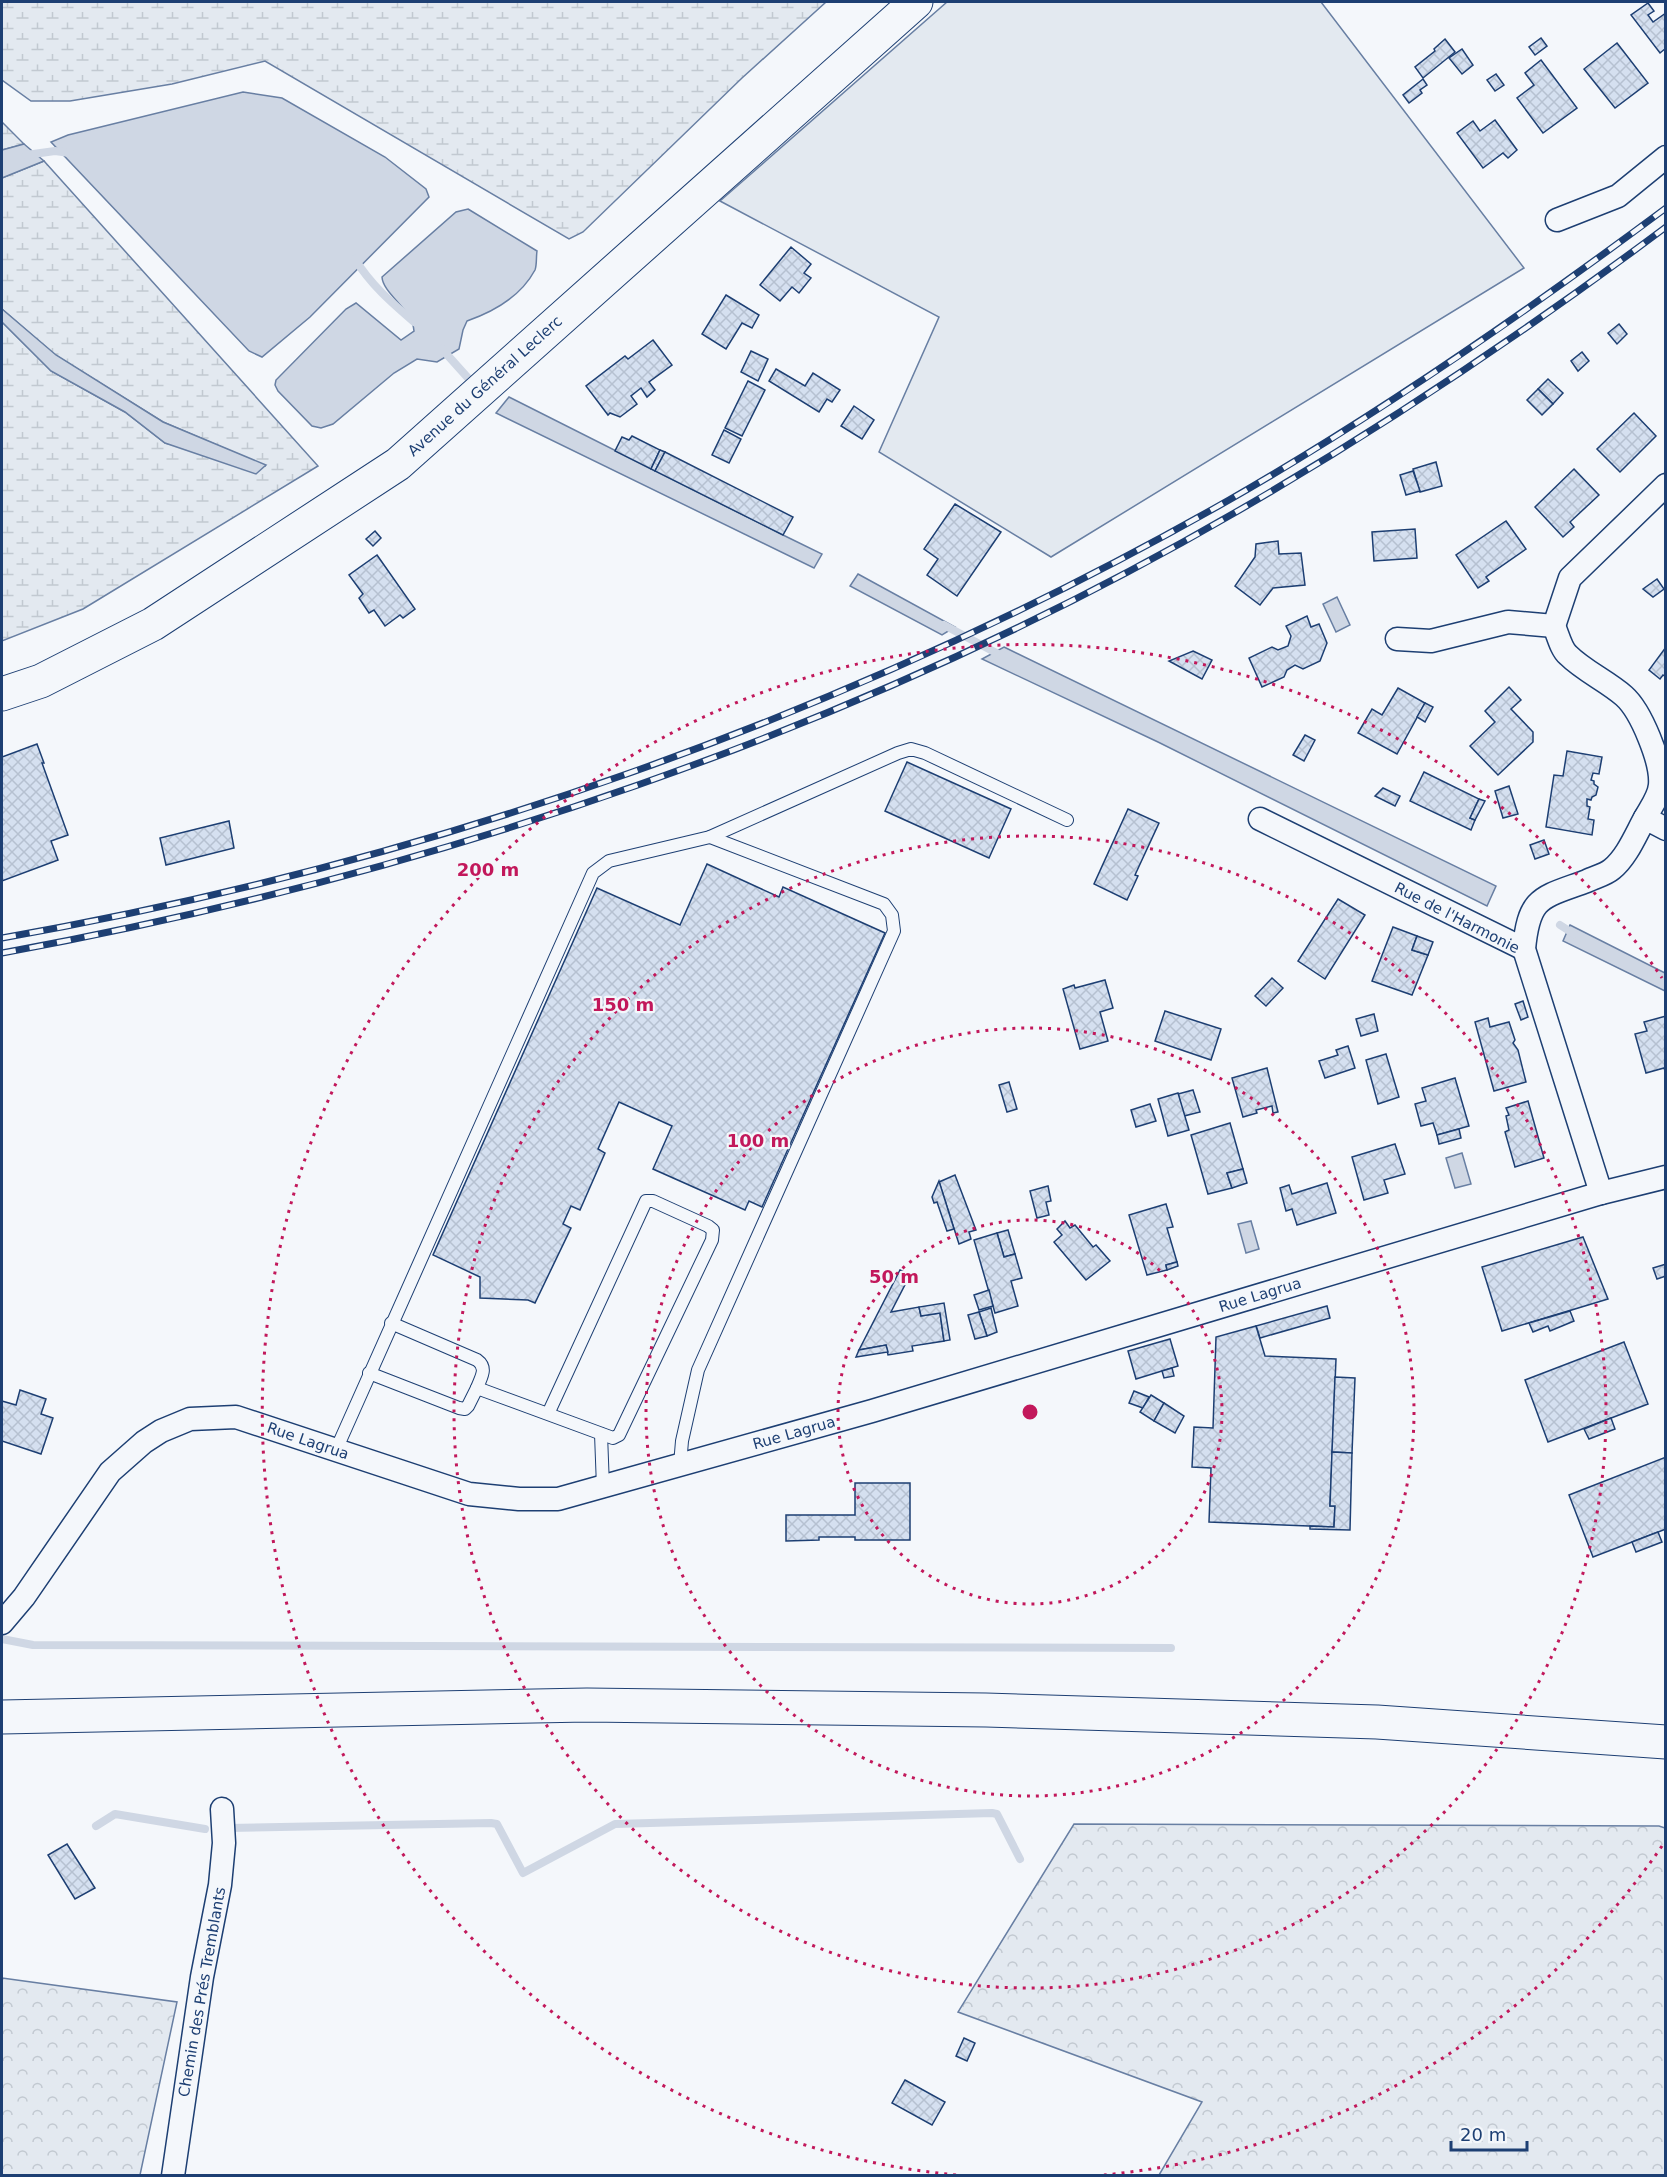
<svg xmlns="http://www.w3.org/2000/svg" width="1667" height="2177" font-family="'DejaVu Sans',sans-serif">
  <defs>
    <pattern id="forest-crowns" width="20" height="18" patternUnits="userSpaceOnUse" patternTransform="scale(1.5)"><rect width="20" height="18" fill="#e3e9f0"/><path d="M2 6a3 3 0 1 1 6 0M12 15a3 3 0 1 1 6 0" fill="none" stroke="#c2c9d1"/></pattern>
    <pattern id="wetland-marsh" width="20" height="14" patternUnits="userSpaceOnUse" patternTransform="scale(1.5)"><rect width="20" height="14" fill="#e3e9f0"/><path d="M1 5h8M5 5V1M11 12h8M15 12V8" fill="none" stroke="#c2c9d1"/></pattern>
    <pattern id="building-cross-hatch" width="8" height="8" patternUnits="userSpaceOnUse" patternTransform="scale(1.5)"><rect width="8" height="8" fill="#d5e0f0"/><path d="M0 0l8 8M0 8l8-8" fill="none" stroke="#b6c1d1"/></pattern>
  </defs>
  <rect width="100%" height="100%" fill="#f4f7fb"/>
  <!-- green -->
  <polygon fill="#e3e9f0" stroke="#687fa3" stroke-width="1.5" points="947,2 1321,2 1524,268 1051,557 879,452 939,317 720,201"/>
  <!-- forest -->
  <g fill="url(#forest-crowns)" stroke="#687fa3" stroke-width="1.5">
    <polygon points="1074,1824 1659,1826 1665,1828 1665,2175 1159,2175 1202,2102 958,2012"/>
    <polygon points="2,1978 177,2002 140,2175 2,2175"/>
  </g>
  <!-- wetland -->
  <g fill="url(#wetland-marsh)" stroke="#687fa3" stroke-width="1.5">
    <polygon points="2,2 826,2 742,78 583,232 569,239 265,61 172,84 70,101 31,101 2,80"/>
    <polygon points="2,122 24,144 2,150"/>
    <polygon points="44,161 318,466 83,609 2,641 2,322 51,371 125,412 165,443 266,466 163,422 55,355 2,309 2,178"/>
  </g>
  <!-- water -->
  <g fill="#cfd7e4" stroke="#687fa3" stroke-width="1.5">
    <polygon points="243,92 282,98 385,157 426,189 429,197 310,317 262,357 249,351 51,142 68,135"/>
    <polygon points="24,144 44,161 2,178 2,150"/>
    <path d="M468,209L537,251C536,257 537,265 535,270C521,296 493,312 467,321L463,330L459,349L437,362L417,359L394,373L333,424L321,428L312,426L278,391L275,385L276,380L346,309L356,303L401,340L414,331C413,310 383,294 382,277L456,212Z"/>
    <polygon points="2,309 56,355 163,422 266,465 256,474 165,443 125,412 51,371 2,322"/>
    <polygon points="509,397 783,535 822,554 814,568 496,413"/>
    <polygon points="858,574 955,627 942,635 850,586"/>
    <polygon points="1337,597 1350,625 1336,632 1323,604"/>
    <polygon points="1004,647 1496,886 1487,906 1158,742 982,659"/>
    <polygon points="1570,925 1665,973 1665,991 1563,941"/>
    <polygon points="1462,1153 1471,1184 1455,1188 1446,1158"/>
    <polygon points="1251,1221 1259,1249 1246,1253 1238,1224"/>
  </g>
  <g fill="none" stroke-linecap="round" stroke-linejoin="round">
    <!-- stream -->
    <g stroke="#cfd7e4" stroke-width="8">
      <polyline points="26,155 55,151 70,153"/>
      <path d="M355,259C370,284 392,303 414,322"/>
      <polyline points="442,349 468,378 475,383"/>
      <polyline points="944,625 1002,656"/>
      <polyline points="1560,925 1574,934"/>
      <polyline points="2,1639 33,1645 1171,1648"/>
      <polyline points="96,1826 115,1814 205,1829"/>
      <polyline points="228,1828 491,1823 497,1824 523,1873 615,1824 992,1813 997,1814 1020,1859"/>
    </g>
  </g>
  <!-- building -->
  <g fill="url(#building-cross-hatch)" stroke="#1d3f73" stroke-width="1.5">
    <polygon points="1648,3 1654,11 1648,15 1653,22 1666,13 1666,48 1660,53 1631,15"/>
    <polygon points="1541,38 1547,46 1535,55 1529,47"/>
    <polygon points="1445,39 1455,52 1423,78 1415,67 1435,51 1434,49"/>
    <polygon points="1617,43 1648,83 1615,108 1584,69"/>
    <polygon points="1462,49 1473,65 1462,74 1449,58"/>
    <polygon points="1541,60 1577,108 1543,133 1517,98 1534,85 1525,73"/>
    <polygon points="1496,74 1504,85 1495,91 1487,80"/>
    <polygon points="1423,79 1427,85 1420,90 1422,93 1409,103 1403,95"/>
    <polygon points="1495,120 1517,150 1508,158 1503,153 1483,168 1457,133 1473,121 1480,131"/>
    <polygon points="791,247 811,264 804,273 811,278 799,293 792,287 780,301 760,285"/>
    <polygon points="726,295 759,315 752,328 742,323 726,349 702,334"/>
    <polygon points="1619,324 1627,334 1617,344 1608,333"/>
    <polygon points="653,340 672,365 649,382 655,390 647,397 641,388 631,396 637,404 620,417 610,413 608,415 586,386 625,356 628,359"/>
    <polygon points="751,351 768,359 758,381 741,372"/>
    <polygon points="1582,352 1589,361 1578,371 1571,361"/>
    <polygon points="776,369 805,386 813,373 840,390 832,402 827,399 819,412 769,381"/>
    <polygon points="1548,379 1563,393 1553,404 1538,389"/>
    <polygon points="748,381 765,390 742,436 725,428"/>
    <polygon points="1538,389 1553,404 1542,415 1527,400"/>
    <polygon points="854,406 874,420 862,439 841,426"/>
    <polygon points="1634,413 1656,436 1620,472 1597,449"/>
    <polygon points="724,430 741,439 729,463 712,455"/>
    <polygon points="632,436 660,450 651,469 615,451 622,437 629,440"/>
    <polygon points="660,450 665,452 655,471 651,469"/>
    <polygon points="665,452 793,517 783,535 655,471"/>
    <polygon points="1436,462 1442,486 1420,492 1413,469"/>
    <polygon points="1574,469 1599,495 1570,522 1574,527 1563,537 1535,507"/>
    <polygon points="1413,471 1420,491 1406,495 1400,475"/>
    <polygon points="955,504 1001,532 957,596 927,575 938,559 924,549"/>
    <polygon points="1506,521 1526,549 1486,577 1489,581 1478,588 1456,555"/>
    <polygon points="1415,529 1417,558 1374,561 1372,532"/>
    <polygon points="375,531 381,538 373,546 366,539"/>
    <polygon points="1278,541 1279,554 1301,553 1305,585 1273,588 1260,605 1235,586 1255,557 1256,544"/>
    <polygon points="377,555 415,609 403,618 400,615 385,626 374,610 369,613 359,598 363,594 349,575"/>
    <polygon points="1657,579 1664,589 1653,597 1643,589"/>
    <polygon points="1307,616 1311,627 1319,624 1327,643 1320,661 1303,669 1295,665 1287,670 1284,677 1262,687 1249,658 1272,647 1278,650 1288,646 1291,636 1286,626"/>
    <polygon points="1666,647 1666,677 1663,675 1660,679 1649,670"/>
    <polygon points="1193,651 1212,660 1202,679 1169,661"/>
    <polygon points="1509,687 1521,700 1511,709 1533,732 1533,742 1498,775 1470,746 1495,722 1485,711"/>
    <polygon points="1398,688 1425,703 1397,754 1358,733 1372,709 1382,715"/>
    <polygon points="1425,703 1433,707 1425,722 1417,717"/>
    <polygon points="1305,735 1315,740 1304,761 1293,755"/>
    <polygon points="37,744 44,763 42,763 68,835 51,841 58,860 2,881 2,757"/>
    <polygon points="1567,751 1602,757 1599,774 1593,773 1591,780 1594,781 1594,784 1598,787 1596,795 1592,797 1591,800 1587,799 1587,806 1590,807 1588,819 1594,820 1592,835 1546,827 1554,775 1563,776"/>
    <polygon points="907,762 1011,809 989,858 885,811"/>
    <polygon points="1424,772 1479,799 1470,818 1475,820 1471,830 1410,801"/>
    <polygon points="1509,786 1518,814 1503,818 1495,791"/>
    <polygon points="1383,788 1400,796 1395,806 1375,796"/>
    <polygon points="1479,799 1485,801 1475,820 1470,818"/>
    <polygon points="1128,809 1159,823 1135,875 1138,876 1127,900 1094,884"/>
    <polygon points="229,821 234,848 166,865 160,838"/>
    <polygon points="1544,840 1549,854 1535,859 1530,845"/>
    <polygon points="707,864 779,897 783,887 885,933 762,1207 749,1201 745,1210 653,1169 672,1126 619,1102 598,1149 605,1153 580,1210 571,1206 563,1224 571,1228 535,1303 528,1300 480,1298 480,1277 433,1255 597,888 680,925"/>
    <polygon points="1338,899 1365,915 1325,979 1298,961"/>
    <polygon points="1393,927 1417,936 1412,950 1428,955 1412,995 1372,981"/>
    <polygon points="1417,936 1433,942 1428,955 1412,950"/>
    <polygon points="1272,978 1283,988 1266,1006 1255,996"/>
    <polygon points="1105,980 1113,1008 1100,1012 1108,1041 1080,1049 1063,989 1074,985 1075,988"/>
    <polygon points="1523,1001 1528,1017 1521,1020 1515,1004"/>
    <polygon points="1165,1011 1221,1029 1211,1060 1155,1041"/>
    <polygon points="1374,1014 1378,1031 1361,1036 1356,1019"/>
    <polygon points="1666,1016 1666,1074 1664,1068 1646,1073 1635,1034 1647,1031 1644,1022"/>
    <polygon points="1488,1018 1490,1027 1509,1022 1515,1040 1513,1043 1518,1050 1526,1082 1494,1091 1475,1022"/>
    <polygon points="1348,1046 1355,1068 1325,1078 1319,1061 1338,1055 1336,1050"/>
    <polygon points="1386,1054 1399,1097 1378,1104 1366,1060"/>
    <polygon points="1267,1068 1278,1112 1273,1113 1272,1106 1256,1110 1257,1113 1243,1117 1232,1078"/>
    <polygon points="1455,1078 1469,1126 1437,1135 1433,1123 1421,1126 1415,1104 1426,1101 1422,1088"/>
    <polygon points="1009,1082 1017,1109 1007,1112 999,1085"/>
    <polygon points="1193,1090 1200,1112 1184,1116 1178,1094"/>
    <polygon points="1178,1093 1189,1130 1168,1136 1158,1099"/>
    <polygon points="1528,1101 1544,1158 1515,1167 1505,1132 1509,1130 1506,1116 1509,1115 1506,1108"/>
    <polygon points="1150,1104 1156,1121 1136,1127 1131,1110"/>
    <polygon points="1230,1123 1243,1169 1227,1173 1232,1188 1208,1194 1191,1135"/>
    <polygon points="1459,1129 1461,1138 1439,1144 1437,1135"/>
    <polygon points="1395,1144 1405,1174 1384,1180 1388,1193 1364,1200 1352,1157"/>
    <polygon points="1243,1169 1247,1183 1232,1188 1227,1173"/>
    <polygon points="955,1175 976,1230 969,1232 971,1239 959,1244 939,1182"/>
    <polygon points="939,1181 954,1229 947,1231 937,1202 934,1203 932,1197"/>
    <polygon points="1327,1183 1336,1213 1297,1225 1292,1209 1286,1211 1280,1188 1289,1185 1292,1194"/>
    <polygon points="1048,1186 1051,1201 1046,1202 1049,1215 1037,1218 1030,1191"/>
    <polygon points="1166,1204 1173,1227 1167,1228 1177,1262 1166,1265 1167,1270 1147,1275 1129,1215"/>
    <polygon points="1065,1221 1070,1228 1075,1225 1093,1247 1096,1245 1110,1261 1086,1280 1054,1242 1062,1235 1057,1229"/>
    <polygon points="1008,1230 1015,1254 1004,1257 997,1233"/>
    <polygon points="997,1233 1004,1257 1015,1254 1022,1278 1011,1281 1018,1306 995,1313 974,1240"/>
    <polygon points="1583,1237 1608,1299 1502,1331 1482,1267"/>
    <polygon points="1177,1262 1178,1266 1167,1270 1166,1265"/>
    <polygon points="1666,1264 1666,1276 1657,1279 1653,1268"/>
    <polygon points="900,1270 910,1275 891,1312 919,1307 921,1316 940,1313 944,1341 912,1346 913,1351 888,1355 886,1345 859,1350"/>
    <polygon points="989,1290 993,1306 979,1310 974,1295"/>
    <polygon points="944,1303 950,1340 944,1341 940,1313 921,1316 919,1307"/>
    <polygon points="1327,1306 1330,1318 1260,1338 1256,1326"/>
    <polygon points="991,1308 997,1332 987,1336 979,1312"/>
    <polygon points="1570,1311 1574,1321 1550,1331 1548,1326 1533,1332 1529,1323"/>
    <polygon points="979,1312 987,1336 975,1339 968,1315"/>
    <polygon points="1256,1326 1265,1356 1336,1359 1330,1506 1335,1506 1334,1527 1209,1522 1211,1468 1192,1467 1194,1427 1213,1428 1216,1337"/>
    <polygon points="1170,1339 1178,1366 1136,1379 1128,1351"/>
    <polygon points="1624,1342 1648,1404 1548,1442 1525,1380"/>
    <polygon points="886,1345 888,1352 856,1357 859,1350"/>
    <polygon points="1172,1368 1174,1376 1164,1378 1162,1371"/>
    <polygon points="1335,1377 1355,1378 1352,1453 1332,1452"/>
    <polygon points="20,1390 46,1399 41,1414 53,1418 41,1454 2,1441 2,1401 16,1405"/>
    <polygon points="1134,1391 1149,1397 1143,1408 1129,1403"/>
    <polygon points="1151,1395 1164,1403 1154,1421 1140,1412"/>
    <polygon points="1164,1403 1184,1416 1175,1433 1154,1421"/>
    <polygon points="1611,1418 1615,1429 1589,1439 1584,1429"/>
    <polygon points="1332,1452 1352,1453 1350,1530 1310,1529 1310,1526 1334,1527 1335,1506 1330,1506"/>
    <polygon points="1666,1457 1666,1529 1593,1557 1569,1495"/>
    <polygon points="855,1483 910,1483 910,1540 855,1540 855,1537 819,1537 819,1540 786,1541 786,1515 855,1515"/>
    <polygon points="1658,1532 1662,1542 1636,1552 1632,1542"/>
    <polygon points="67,1844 95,1888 75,1899 48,1855"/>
    <polygon points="964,2038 975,2043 967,2061 956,2056"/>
    <polygon points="905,2080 945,2102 932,2125 892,2103"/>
  </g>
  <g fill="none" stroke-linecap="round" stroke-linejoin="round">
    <defs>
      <g id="lane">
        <path d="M391,1323L477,1360C488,1368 481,1377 477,1388"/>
        <polyline points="369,1373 459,1408 465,1409 468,1406 477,1388 613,1438 619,1435 712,1240 713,1230 708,1226 653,1201 646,1201 548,1414"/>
        <polyline points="601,1434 603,1487"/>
        <polyline points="336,1450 593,873 609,861 710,837 898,753 911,749 925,753 1067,820"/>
        <polyline points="680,1465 682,1441 698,1370 894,931 892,915 884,904 710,837"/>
      </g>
      <g id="street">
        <polyline points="1557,220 1618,196 1666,157"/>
        <path d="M1554,626C1558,635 1561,649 1568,655C1584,671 1607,681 1624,696C1641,711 1662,762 1660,785C1659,797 1651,807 1645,818"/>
        <polyline points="1397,639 1431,641 1508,622 1554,626 1570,578 1666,485"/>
        <polyline points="1260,819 1524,949"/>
        <path d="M1601,1193L1524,949C1529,896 1541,898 1587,881C1595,877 1605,875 1612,869C1627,857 1636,834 1645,818L1666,829"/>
        <polyline points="2,1623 24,1597 110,1472 144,1442 161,1431 190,1419 236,1417 469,1494 519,1499 558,1499 872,1411 1601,1193 1666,1177"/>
        <polyline points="173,2176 202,1977 220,1885 224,1843 222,1809"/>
      </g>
      <polyline id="secondary" points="2,694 41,681 153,624 398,464 916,2"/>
      <polyline id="primary" points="2,1717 587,1705 986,1710 1377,1722 1666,1742"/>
    </defs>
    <!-- lane casing -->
    <use href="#lane" stroke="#1d3f73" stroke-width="14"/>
    <!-- street casing -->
    <use href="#street" stroke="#1d3f73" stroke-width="25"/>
    <!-- secondary casing -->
    <use href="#secondary" stroke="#1d3f73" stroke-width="35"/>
    <!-- primary casing -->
    <use href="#primary" stroke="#1d3f73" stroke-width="35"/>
    <!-- lane -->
    <use href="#lane" stroke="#f4f7fb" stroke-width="12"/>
    <!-- street -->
    <use href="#street" stroke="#f4f7fb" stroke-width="22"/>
    <!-- secondary -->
    <use href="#secondary" stroke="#f4f7fb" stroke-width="33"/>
    <!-- primary -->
    <use href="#primary" stroke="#f4f7fb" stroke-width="33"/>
    <defs>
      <g id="rail">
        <path d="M2,938C429,863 851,715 1229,500C1381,413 1525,313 1666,208"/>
        <path d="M2,953C428,875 860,730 1236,512C1385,426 1528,330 1666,227"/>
      </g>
    </defs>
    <!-- rail casing -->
    <use href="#rail" stroke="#1d3f73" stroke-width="7"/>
    <!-- rail -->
    <use href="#rail" stroke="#f4f7fb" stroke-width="4.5" stroke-dasharray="14" stroke-linecap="butt"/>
  </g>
  <!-- distance rings -->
  <g fill="none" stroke="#c2185b" stroke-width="3" stroke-dasharray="3 6">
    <circle cx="1030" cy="1412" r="192"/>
    <circle cx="1030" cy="1412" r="384"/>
    <circle cx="1030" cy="1412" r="576"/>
    <path d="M1662 1846A767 767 0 0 1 1104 2175M956 2175A767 767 0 1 1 1662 978"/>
  </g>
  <g text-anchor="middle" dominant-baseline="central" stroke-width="4.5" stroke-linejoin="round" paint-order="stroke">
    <!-- street labels -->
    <g font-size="15" fill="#1d3f73" stroke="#f4f7fb">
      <text transform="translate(485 386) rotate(-42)">Avenue du Général Leclerc</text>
      <text transform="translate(1457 918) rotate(27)">Rue de l'Harmonie</text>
      <text transform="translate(1260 1295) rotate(-17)">Rue Lagrua</text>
      <text transform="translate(794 1433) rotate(-16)">Rue Lagrua</text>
      <text transform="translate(308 1441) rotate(19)">Rue Lagrua</text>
      <text transform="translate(202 1992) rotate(-80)">Chemin des Prés Tremblants</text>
    </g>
  </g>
  <circle cx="1030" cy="1412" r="9" fill="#c2185b" stroke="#f4f7fb" stroke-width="3"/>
  <g font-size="18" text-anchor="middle" font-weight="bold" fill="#c2185b" stroke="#f4f7fb" stroke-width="4.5" stroke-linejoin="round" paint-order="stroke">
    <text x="488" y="876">200 m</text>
    <text x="623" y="1011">150 m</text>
    <text x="758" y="1147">100 m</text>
    <text x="894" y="1283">50 m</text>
  </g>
  <!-- border -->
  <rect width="1667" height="2177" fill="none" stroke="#1d3f73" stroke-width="6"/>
  <!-- scale -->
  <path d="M1451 2141v9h76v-9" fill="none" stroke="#1d3f73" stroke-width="3"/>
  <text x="1460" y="2141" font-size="18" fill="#1d3f73" stroke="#f4f7fb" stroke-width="4.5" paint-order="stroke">20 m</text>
</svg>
